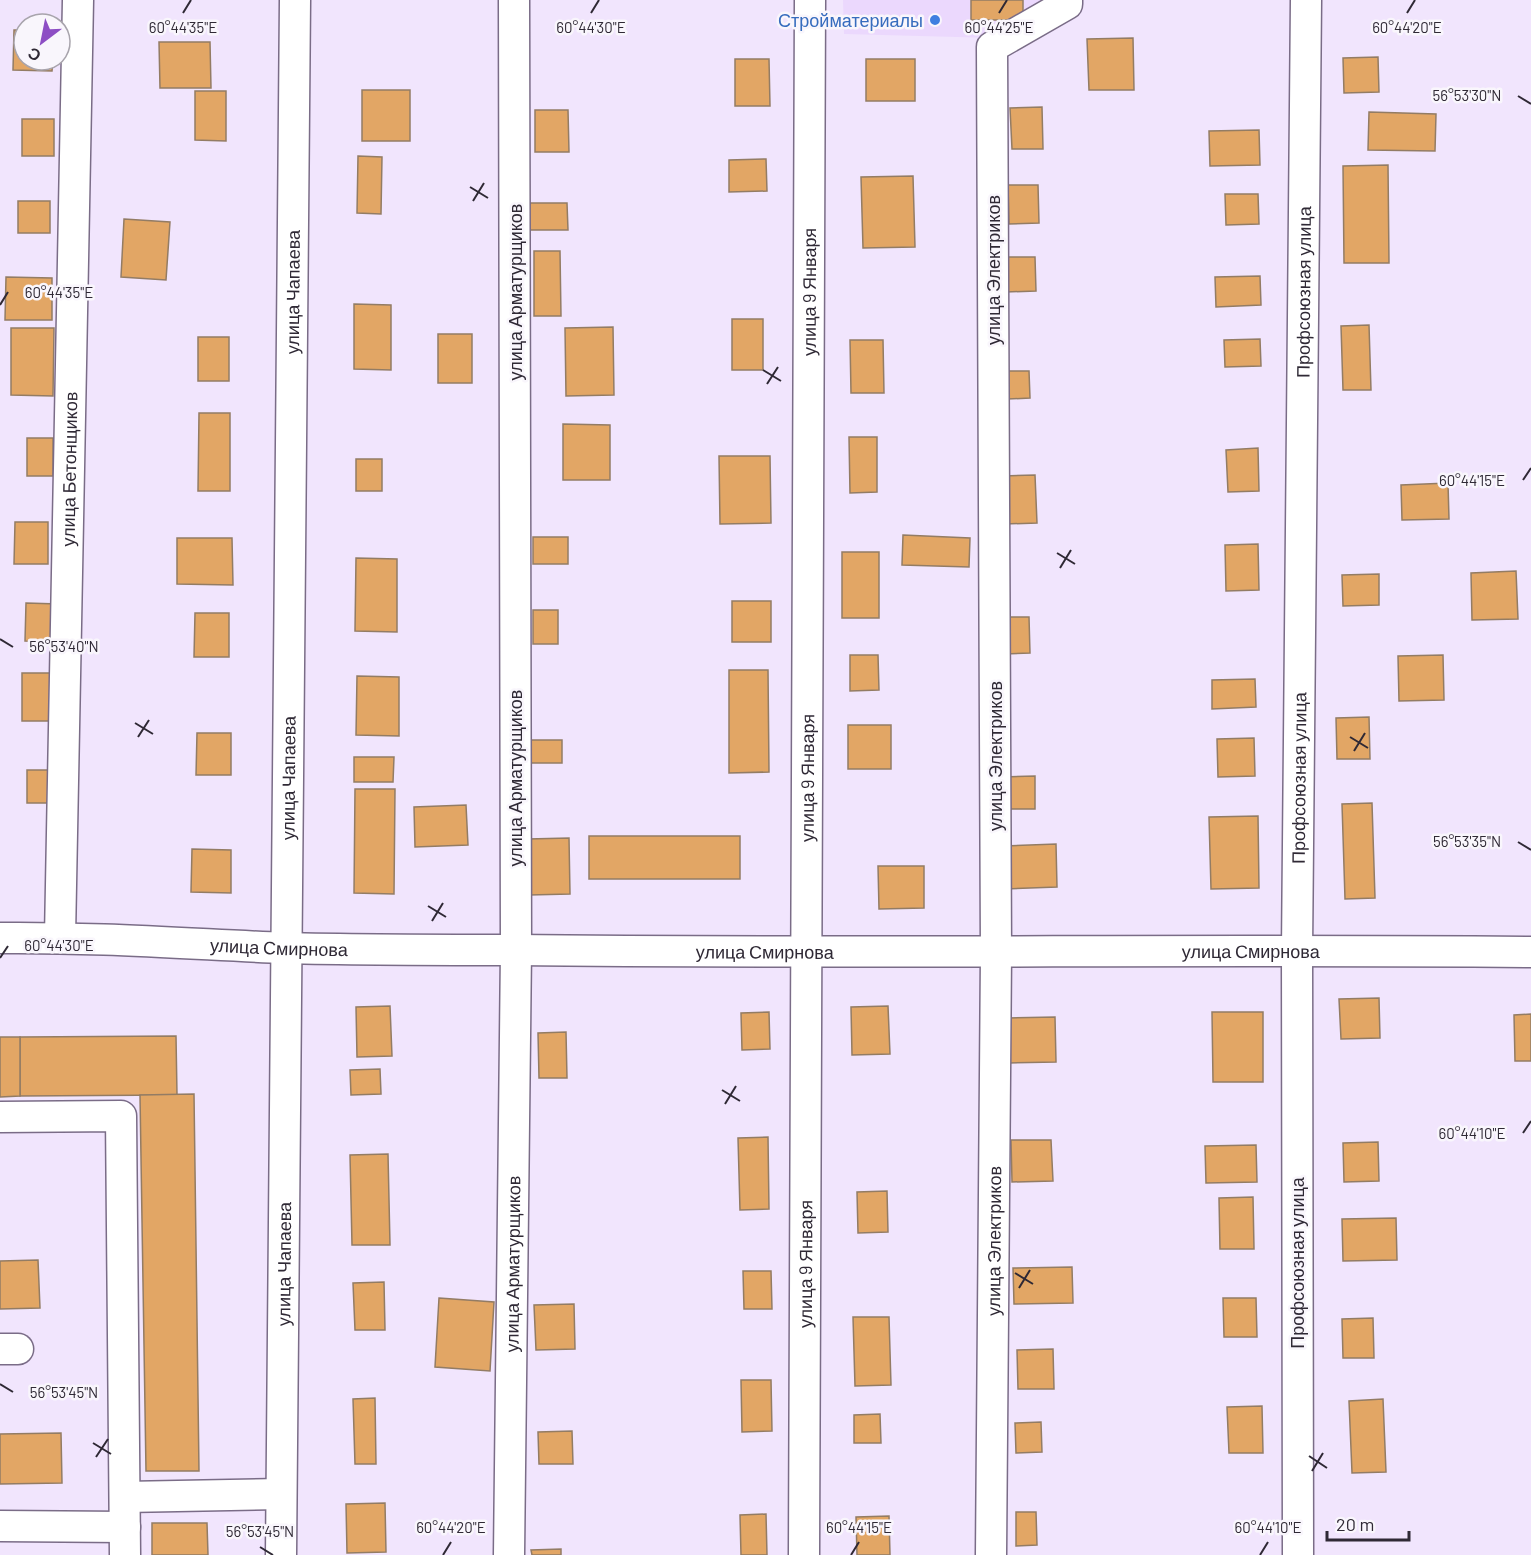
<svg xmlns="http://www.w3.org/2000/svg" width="1531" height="1555" font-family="Barlow,sans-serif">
  <rect width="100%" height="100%" fill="#f1e5fd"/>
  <!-- built -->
  <polygon fill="#ebd8fd" points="843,0 1049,0 995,38 844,34"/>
  <!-- building -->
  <g fill="#e2a665" stroke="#937c64" stroke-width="1.5">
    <rect x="971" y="0" width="52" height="20"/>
    <polygon points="14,30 24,30 24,60 53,60 52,71 13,70"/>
    <polygon points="1133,38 1134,90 1089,90 1087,39"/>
    <polygon points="159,42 210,42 211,88 160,88"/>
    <polygon points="1378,57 1379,92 1344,93 1343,58"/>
    <polygon points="735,59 769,59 770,106 735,106"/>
    <rect x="866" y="59" width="49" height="42"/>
    <rect x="362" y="90" width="48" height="51"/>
    <polygon points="195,91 226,91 226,141 195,140"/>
    <polygon points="1042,107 1043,149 1012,149 1010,108"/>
    <polygon points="535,110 568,110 569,152 535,152"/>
    <polygon points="1369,112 1436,114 1435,151 1368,150"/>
    <rect x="22" y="119" width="32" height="37"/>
    <polygon points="1259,130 1260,165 1210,166 1209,131"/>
    <polygon points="358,156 382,157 381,214 357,213"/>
    <polygon points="766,159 767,191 729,192 729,160"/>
    <polygon points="1388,165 1389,263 1344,263 1343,166"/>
    <polygon points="913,176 915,247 863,248 861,177"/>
    <polygon points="1008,185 1038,185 1039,223 1009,224"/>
    <polygon points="1225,194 1258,194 1259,224 1226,225"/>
    <rect x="18" y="201" width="32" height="32"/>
    <polygon points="525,203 567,203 568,230 526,230"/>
    <polygon points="124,219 170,222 166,280 121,277"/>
    <polygon points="534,251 560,251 561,316 534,316"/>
    <polygon points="1005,257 1035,257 1036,291 1006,292"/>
    <polygon points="1260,276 1261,305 1216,307 1215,277"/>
    <polygon points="6,277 52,278 52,320 5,320"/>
    <polygon points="354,304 391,305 391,370 354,369"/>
    <rect x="732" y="319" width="31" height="51"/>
    <polygon points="1369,325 1371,390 1343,390 1341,326"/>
    <polygon points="613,327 614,395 566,396 565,328"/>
    <polygon points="11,328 54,328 53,396 11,395"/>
    <rect x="438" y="334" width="34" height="49"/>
    <rect x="198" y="337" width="31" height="44"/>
    <polygon points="1260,339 1261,366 1225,367 1224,340"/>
    <polygon points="850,340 883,340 884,393 851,393"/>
    <polygon points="1007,371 1029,371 1030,398 1008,399"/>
    <polygon points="199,413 230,413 230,491 198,491"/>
    <polygon points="563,424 610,425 610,480 563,480"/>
    <polygon points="849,437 877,437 877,492 850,493"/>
    <rect x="27" y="438" width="26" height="38"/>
    <polygon points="1258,448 1259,491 1228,492 1226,450"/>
    <polygon points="719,456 770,456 771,523 720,524"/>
    <rect x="356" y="459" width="26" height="32"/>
    <polygon points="1035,475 1037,523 1004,524 1003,476"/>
    <polygon points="1448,483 1449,519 1402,520 1401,485"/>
    <polygon points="15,522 48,522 48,564 14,564"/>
    <polygon points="903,535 970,538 969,567 902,565"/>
    <rect x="533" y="537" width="35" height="27"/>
    <polygon points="177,538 232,538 233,585 177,584"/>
    <polygon points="1258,544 1259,590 1226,591 1225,545"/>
    <rect x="842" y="552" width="37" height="66"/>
    <polygon points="356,558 397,559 397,632 355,631"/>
    <polygon points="1516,571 1518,619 1472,620 1471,573"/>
    <polygon points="1379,574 1379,605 1343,606 1342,575"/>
    <rect x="732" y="601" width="39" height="41"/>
    <polygon points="26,603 58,604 58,642 25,641"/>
    <rect x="533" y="610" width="25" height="34"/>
    <polygon points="195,613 229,613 229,657 194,657"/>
    <polygon points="1003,617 1029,617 1030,653 1004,654"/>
    <polygon points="850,655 878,655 879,690 850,691"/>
    <polygon points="1443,655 1444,700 1399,701 1398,656"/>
    <polygon points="729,670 768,670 769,772 729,773"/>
    <rect x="22" y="673" width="31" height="48"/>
    <polygon points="357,676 399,677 399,736 356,735"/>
    <polygon points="1255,679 1256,707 1212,709 1212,680"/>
    <polygon points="1369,717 1370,759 1337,759 1336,718"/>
    <rect x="848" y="725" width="43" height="44"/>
    <polygon points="197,733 231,733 231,775 196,775"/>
    <polygon points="1254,738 1255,776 1218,777 1217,739"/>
    <rect x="527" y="740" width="35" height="23"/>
    <polygon points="354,757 394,757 393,782 354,782"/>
    <rect x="27" y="770" width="25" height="33"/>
    <polygon points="1035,776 1035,809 1003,809 1002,777"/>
    <polygon points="355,789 395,789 394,894 354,893"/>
    <polygon points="1372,803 1375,898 1345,899 1342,804"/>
    <polygon points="466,805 468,845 415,847 414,807"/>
    <polygon points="1258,816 1259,888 1211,889 1209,817"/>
    <rect x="589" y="836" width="151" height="43"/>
    <polygon points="569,838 570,894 529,895 528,839"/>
    <polygon points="1056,844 1057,887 1005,889 1004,846"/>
    <polygon points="192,849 231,850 231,893 191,892"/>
    <polygon points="878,866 924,866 924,908 879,909"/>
    <polygon points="1379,998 1380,1038 1341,1039 1339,999"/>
    <polygon points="390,1006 392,1056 357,1057 356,1007"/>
    <polygon points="888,1006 890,1054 852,1055 851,1007"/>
    <polygon points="769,1012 770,1049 742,1050 741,1013"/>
    <polygon points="1212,1012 1263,1012 1263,1082 1213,1082"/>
    <polygon points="1531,1014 1531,1061 1515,1061 1514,1015"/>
    <polygon points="1055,1017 1056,1062 1010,1063 1009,1018"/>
    <polygon points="566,1032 567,1078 539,1078 538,1033"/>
    <polygon points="176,1036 177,1095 20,1096 20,1037"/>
    <polygon points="0,1037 20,1037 20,1096 0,1097"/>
    <polygon points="380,1069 381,1094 351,1095 350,1070"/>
    <polygon points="194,1094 199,1471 146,1471 140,1095"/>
    <polygon points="768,1137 769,1209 740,1210 738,1138"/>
    <polygon points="1011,1140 1051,1140 1053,1181 1012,1182"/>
    <polygon points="1378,1142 1379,1181 1344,1182 1343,1143"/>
    <polygon points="1256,1145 1257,1182 1206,1183 1205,1146"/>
    <polygon points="388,1154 390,1245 352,1245 350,1155"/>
    <polygon points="887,1191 888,1232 858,1233 857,1192"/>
    <polygon points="1253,1197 1254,1249 1220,1249 1219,1198"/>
    <polygon points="1396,1218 1397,1260 1343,1261 1342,1219"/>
    <polygon points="38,1260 40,1308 0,1309 0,1261"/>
    <polygon points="1072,1267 1073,1303 1014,1304 1013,1268"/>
    <polygon points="743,1271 771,1271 772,1309 744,1309"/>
    <polygon points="384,1282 385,1330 355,1330 353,1283"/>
    <polygon points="439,1298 494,1302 490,1371 435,1367"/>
    <polygon points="1223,1298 1256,1298 1257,1337 1224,1337"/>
    <polygon points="574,1304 575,1349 536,1350 534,1305"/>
    <polygon points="853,1317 889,1317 891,1385 855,1386"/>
    <polygon points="1373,1318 1374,1358 1343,1358 1342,1319"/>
    <polygon points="1053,1349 1054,1389 1018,1389 1017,1350"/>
    <polygon points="741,1380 771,1380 772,1431 742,1432"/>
    <polygon points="375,1398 376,1464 355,1464 353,1399"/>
    <polygon points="1383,1399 1386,1472 1352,1473 1349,1401"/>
    <polygon points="1262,1406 1263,1453 1229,1453 1227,1407"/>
    <polygon points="880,1414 881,1443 854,1443 854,1415"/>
    <polygon points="1041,1422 1042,1452 1016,1453 1015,1423"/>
    <polygon points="572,1431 573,1464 539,1464 538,1432"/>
    <polygon points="61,1433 62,1483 0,1484 0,1434"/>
    <polygon points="385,1503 386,1552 347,1553 346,1504"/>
    <polygon points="1016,1512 1036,1512 1037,1545 1016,1546"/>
    <polygon points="766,1514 767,1555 741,1555 740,1515"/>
    <polygon points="889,1516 890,1555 857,1555 856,1517"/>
    <polygon points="152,1523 207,1523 208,1555 152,1555"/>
    <polygon points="561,1549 561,1555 532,1555 531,1550"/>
  </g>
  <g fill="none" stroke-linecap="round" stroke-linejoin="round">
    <defs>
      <g id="minor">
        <path id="s1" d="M60,937L78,0"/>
        <path id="s2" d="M0,938C95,937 190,944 284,948C361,950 438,950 515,950C854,954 1192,949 1531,952"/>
        <polyline points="0,1117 121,1116 125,1555"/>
        <polyline points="0,1349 18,1349"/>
        <polyline points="125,1497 281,1494"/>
        <polyline points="0,1526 125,1527"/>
        <path id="s3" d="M281,1555L295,0"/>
        <path id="s4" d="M509,1555L516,950L514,0"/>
        <path id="s5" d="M804,1555L810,0"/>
        <path id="s6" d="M991,1555L996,954L992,47L1067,4V0"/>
        <path id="s7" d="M1298,1555L1297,950L1306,0"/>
      </g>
    </defs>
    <!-- minor casing -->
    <use href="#minor" stroke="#7a6c87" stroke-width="33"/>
    <!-- minor -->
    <use href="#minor" stroke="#fff" stroke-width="30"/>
  </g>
  <!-- ticks -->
  <path fill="none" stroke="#2f2935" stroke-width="2" d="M183,13L191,0M591,13L599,0M999,13L1007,0M1407,13L1415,0M1518,96L1531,104M470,187L488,198M473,201L484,183M0,305L8,292M763,370L781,381M767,384L778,367M1523,480L1531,468M1057,553L1075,564M1060,568L1071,550M0,639L13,647M135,723L153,734M138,737L149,720M1350,737L1368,748M1354,751L1365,733M1518,842L1531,850M428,906L446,917M432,921L443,903M0,958L8,946M722,1090L740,1101M725,1104L736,1086M1523,1133L1531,1121M1015,1273L1033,1284M1019,1288L1030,1270M0,1384L13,1392M93,1443L111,1454M1309,1456L1327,1468M96,1457L108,1439M1312,1471L1323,1453M260,1547L273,1555M443,1555L451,1542M851,1555L859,1542M1260,1555L1268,1542"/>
  <!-- markers -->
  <circle fill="#3f7fe0" stroke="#f9f6fc" stroke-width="2" cx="935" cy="20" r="6"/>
  <g text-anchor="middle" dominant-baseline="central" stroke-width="5" stroke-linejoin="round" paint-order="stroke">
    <!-- shop labels -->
    <g font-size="18" fill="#366cbe" stroke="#f9f6fc" text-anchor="end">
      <text x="923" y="20">Стройматериалы</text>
    </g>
    <!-- street labels -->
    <g font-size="18" fill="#2f2935" stroke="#f9f6fc">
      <text transform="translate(993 270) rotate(-90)">улица Электриков</text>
      <text stroke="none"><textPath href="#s3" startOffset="1263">улица Чапаева</textPath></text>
      <text transform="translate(515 292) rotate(-90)">улица Арматурщиков</text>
      <text stroke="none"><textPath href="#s5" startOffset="1263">улица 9 Января</textPath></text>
      <text stroke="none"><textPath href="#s7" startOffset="1263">Профсоюзная улица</textPath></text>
      <text stroke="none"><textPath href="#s1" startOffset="468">улица Бетонщиков</textPath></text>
      <text transform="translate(995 756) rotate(-90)">улица Электриков</text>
      <text stroke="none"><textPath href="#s7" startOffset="777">Профсоюзная улица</textPath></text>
      <text stroke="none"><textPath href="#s3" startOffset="777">улица Чапаева</textPath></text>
      <text transform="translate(515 778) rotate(-90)">улица Арматурщиков</text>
      <text stroke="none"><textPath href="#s5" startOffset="777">улица 9 Января</textPath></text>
      <text stroke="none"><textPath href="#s2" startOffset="279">улица Смирнова</textPath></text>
      <text stroke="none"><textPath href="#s2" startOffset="1251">улица Смирнова</textPath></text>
      <text stroke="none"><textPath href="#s2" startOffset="765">улица Смирнова</textPath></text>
      <text stroke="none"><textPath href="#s6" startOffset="314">улица Электриков</textPath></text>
      <text stroke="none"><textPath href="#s3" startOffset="291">улица Чапаева</textPath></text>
      <text stroke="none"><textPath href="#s4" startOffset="291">улица Арматурщиков</textPath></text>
      <text stroke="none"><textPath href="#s5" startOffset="291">улица 9 Января</textPath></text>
      <text transform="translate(1297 1263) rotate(-90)">Профсоюзная улица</text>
    </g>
  </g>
  <g font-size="15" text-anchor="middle" fill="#2f2935" stroke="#f9f6fc" stroke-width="5" stroke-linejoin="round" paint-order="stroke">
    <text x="183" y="33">60°44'35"E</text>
    <text x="591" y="33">60°44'30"E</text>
    <text x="999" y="33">60°44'25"E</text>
    <text x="1407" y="33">60°44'20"E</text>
    <text x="1467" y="101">56°53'30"N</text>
    <text x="59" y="298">60°44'35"E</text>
    <text x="1472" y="486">60°44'15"E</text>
    <text x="64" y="652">56°53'40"N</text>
    <text x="1467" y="847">56°53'35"N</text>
    <text x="59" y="951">60°44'30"E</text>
    <text x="1472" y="1139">60°44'10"E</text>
    <text x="64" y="1398">56°53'45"N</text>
    <text x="451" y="1533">60°44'20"E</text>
    <text x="859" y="1533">60°44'15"E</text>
    <text x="1268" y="1533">60°44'10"E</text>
    <text x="260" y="1537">56°53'45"N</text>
  </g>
  <!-- north arrow -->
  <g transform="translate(42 42) rotate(212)"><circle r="28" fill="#f9f6fc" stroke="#a8a4ac" stroke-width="1.5"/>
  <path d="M0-4.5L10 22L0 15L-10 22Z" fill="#8d4ec4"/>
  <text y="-9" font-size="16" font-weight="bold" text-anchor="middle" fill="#2f2935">С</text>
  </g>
  <!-- scale -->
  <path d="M1327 1531v9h82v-9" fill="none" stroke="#2f2935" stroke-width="3"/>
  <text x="1336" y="1531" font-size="18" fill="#2f2935" stroke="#f9f6fc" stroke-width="4.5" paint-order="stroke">20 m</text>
</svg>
